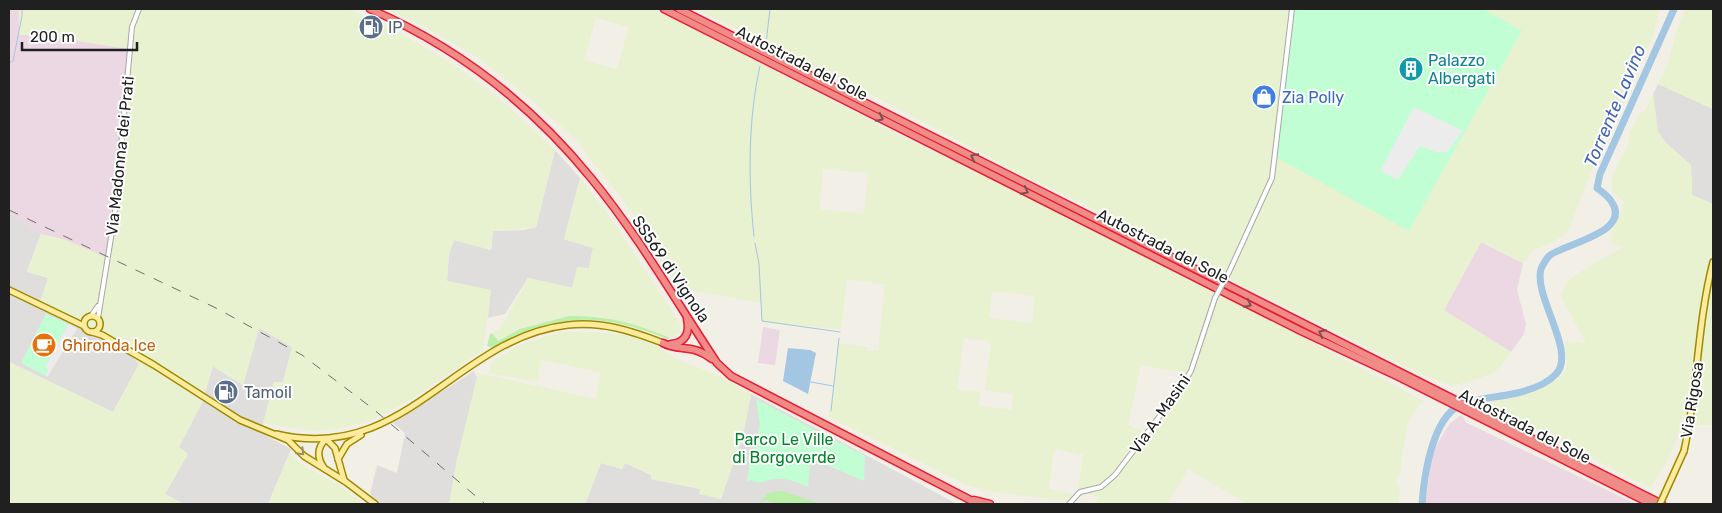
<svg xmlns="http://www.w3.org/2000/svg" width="1722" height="513" font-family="Rubik,sans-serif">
  <rect width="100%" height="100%" fill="#f2f0e6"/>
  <!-- residential -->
  <g fill="#dfdedd">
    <polygon points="1658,84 1713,109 1713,204 1692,195 1691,165 1666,143 1658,132 1653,94"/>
    <polygon points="555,150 580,178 564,239 593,248 589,268 572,288 528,278 505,314 488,318 491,290 447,281 449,254 454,240 491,250 493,231 524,230 536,227"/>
    <polygon points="9,212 41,234 27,271 48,278 40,302 127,350 139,364 113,412 9,362"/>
    <polygon points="259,328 292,347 283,383 274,382 261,433 291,449 268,504 184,504 165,494 188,454 179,447 202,403 213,366 243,385"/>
    <polygon points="474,371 477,377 475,390 457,459 449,504 381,504 370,494 377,465 397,473 405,433 393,423"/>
    <polygon points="751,394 838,440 957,504 585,504 601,463 622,469 625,463 651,475 651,479 701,489 699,493 721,499 743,435"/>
  </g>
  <!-- industrial -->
  <g fill="#ebd8e3">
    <polygon points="9,9 19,9 20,35 34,34 129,49 116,221 110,259 65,240 41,234 9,212"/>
    <polygon points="1481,242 1523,263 1517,290 1526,324 1524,334 1511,352 1444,310"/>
    <polygon points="763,327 780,330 775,365 758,363"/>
    <polygon points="1461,415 1467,423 1636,504 1425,504 1432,457 1437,444 1450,423"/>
  </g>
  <!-- farmland -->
  <g fill="#e8f1d0" fill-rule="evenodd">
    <polygon points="19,9 347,9 390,27 453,64 500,99 555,150 536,227 493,231 491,250 454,240 449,254 447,281 491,290 483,350 413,398 376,418 343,428 314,431 263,423 274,382 283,382 292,347 259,328 243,385 212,366 202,403 179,447 188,454 165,494 184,504 9,504 9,362 113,412 139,364 127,350 40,302 48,278 27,272 41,234 65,240 110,259 116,221 129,49 35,34 19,35"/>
    <path d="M385,9H654L903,137L1030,198L1200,284L1424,401L1414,411L1407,426L1400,473L1396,481L1400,491L1398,504H1243L1244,502L1188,469L1168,504H1095L1099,497L1078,490L1083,455L1054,449L1049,489L1073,494L1067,501L990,491L969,486L953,478L829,417L839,343L867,347V351H878L885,284L847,279L841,329L763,323L761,303L679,288L625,202L587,155L580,143L528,97L477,57L425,27ZM596,18L629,27L617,69L584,60ZM823,169L868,173L864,214L820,209ZM992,291L1035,296L1032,323L989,318ZM964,338L991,341L985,390L1013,394L1012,410L979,406L980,392L957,390ZM1141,365L1186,373L1144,432L1128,425Z"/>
    <polygon points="696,9 1292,9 1409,231 1522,32 1483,9 1660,9 1653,36 1637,71 1630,76 1631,87 1623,105 1611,125 1604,148 1594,163 1568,232 1553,242 1532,251 1523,263 1481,242 1444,310 1511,352 1501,366 1492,374 1453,386 1421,374 1238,283 1123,223 1019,173 863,90"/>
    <polygon points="1686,9 1713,9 1713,109 1658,84 1667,66 1678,27"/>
    <polygon points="1653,94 1658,132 1666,143 1691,165 1692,195 1713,204 1713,425 1698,425 1681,419 1678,437 1666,463 1650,488 1485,403 1551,383 1563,374 1567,367 1565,341 1586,343 1561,296 1565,284 1577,274 1625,246 1613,245 1610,236 1621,213 1624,202 1612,191 1612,176 1628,146 1629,136 1639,115 1645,110"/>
    <polygon points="580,178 609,216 680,323 680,332 674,337 670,338 645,328 598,316 569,316 520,329 498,341 495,340 492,333 499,330 529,278 572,288 577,267 589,268 593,248 564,239"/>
    <polygon points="563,332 593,332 632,336 658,347 680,361 712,373 751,394 743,435 721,499 699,494 701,489 651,479 651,474 625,463 622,469 601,463 585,504 449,504 457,459 478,373 596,399 601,372 542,360 537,382 489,373 492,361 524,343"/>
    <polygon points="289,454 301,464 340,486 364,504 268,504"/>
  </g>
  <!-- grass -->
  <g fill="#bcefa9">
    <path d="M569,316C609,316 635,323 670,338L667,339C602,312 555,312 493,348L487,346L490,334L492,333L498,341L520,329Z"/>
    <polygon points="782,491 821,504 780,504 763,500 762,504 759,504 768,493"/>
  </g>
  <!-- park -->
  <g fill="#c1fed3">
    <polygon points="1292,9 1483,9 1522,31 1409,231 1274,156"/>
    <polygon points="46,314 68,324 46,365 49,371 46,376 21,363"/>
    <path d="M756,399L865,456L864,481L811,458L808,487C798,483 788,478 777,479C766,479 762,486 751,480L747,482L750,459L760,425Z"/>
  </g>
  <!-- parking -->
  <g fill="#ececec">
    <polygon points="1414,107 1463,131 1447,152 1436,152 1420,146 1398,180 1380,171"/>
    <polygon points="68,324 77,329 48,376 46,376 48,371 46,366"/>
  </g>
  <!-- water -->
  <polygon fill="#a3c6e3" points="788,348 810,350 816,353 808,394 783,381"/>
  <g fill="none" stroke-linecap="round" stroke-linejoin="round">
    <!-- stream -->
    <g stroke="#a3c6e3" stroke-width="1">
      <polyline points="766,43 770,9"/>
      <polyline points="9,63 13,61 22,16 22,9"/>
      <path d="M754,236C748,182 748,119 760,66"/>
      <polyline points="755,243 759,264 762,321 840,332"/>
      <polyline points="811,382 833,386"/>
      <polyline points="831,411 839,338"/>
    </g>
    <!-- river -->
    <path stroke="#a3c6e3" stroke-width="7" d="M1422,504C1424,476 1432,419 1460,405C1472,399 1498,397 1512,394C1527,391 1546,385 1556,374C1577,352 1533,296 1541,269C1542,266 1547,258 1549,256C1562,244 1634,233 1611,201C1608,196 1602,192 1597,188L1600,174L1674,9"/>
    <defs>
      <g id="minor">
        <polyline points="1229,272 1272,178 1292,9"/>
        <polyline points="91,316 98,306"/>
        <polyline points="98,318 115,213 132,27 139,9"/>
        <polyline points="1069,504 1080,492 1101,487 1115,475 1178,392 1191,371 1215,298"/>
      </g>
      <g id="major">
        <polyline points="9,290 84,326"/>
        <circle cx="92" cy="324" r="8"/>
        <polyline points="92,332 102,335 154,365 240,420 288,440 304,456 346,482 375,504"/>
        <path d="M276,434C405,465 456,337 568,325C602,321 632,331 663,343"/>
        <polyline points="326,439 335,448 344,480"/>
        <path d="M1684,451C1698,389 1697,324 1713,262"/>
        <polyline points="338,459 347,444 361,435"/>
        <path d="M324,468C317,458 317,448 325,440"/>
      </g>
      <g id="highway">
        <path d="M370,9C457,47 531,104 591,178C638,235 676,301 717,363L731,376L978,504"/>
        <polyline points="664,9 1301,331 1399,377 1651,504"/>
        <polyline points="679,9 1662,504"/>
        <path d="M663,343C679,352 692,343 712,359"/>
        <path d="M671,344C686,343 690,332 687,319"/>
        <polyline points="974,500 990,504"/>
      </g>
    </defs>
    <!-- minor casing -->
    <use href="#minor" stroke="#a7a7a7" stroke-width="6"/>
    <!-- major casing -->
    <use href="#major" stroke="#9d8c00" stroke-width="8"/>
    <!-- highway casing -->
    <use href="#highway" stroke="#ea1932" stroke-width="9"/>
    <!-- minor -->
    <use href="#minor" stroke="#fff" stroke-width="4"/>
    <!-- major -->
    <use href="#major" stroke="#ffeb9e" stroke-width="5"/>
    <!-- highway -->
    <use href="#highway" stroke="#ef8c88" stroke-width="6"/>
    <!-- rail -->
    <polyline stroke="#6e6e6e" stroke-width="1" stroke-dasharray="10 10" stroke-linecap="butt" points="9,210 216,308 302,355 372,408 485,504"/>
    <defs>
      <polyline id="minor-bridge" points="1215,298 1229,272"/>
      <polyline id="major-bridge" points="1660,504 1684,451"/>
    </defs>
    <!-- minor-bridge casing -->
    <use href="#minor-bridge" stroke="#a7a7a7" stroke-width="6" stroke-linecap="butt"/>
    <!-- major-bridge casing -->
    <use href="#major-bridge" stroke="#9d8c00" stroke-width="8" stroke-linecap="butt"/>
    <!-- minor-bridge -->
    <use href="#minor-bridge" stroke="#fff" stroke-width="4"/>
    <!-- major-bridge -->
    <use href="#major-bridge" stroke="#ffeb9e" stroke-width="5"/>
  </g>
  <!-- one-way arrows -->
  <defs><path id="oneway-chevron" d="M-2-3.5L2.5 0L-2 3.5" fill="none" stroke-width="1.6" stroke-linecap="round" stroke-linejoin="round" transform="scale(1.25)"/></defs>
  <g stroke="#7d514f">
    <use href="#oneway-chevron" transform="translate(880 118) rotate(27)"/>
    <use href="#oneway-chevron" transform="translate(974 157) rotate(-153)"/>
    <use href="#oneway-chevron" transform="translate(1025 191) rotate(27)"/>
    <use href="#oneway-chevron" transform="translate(1248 304) rotate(27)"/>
    <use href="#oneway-chevron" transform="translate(1322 333) rotate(-153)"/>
  </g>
  <use stroke="#9b9065" href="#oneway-chevron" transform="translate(301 452) rotate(45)"/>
  <!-- icons -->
  <defs>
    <symbol id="fuel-disc" viewBox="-11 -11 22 22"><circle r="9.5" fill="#5c6f8a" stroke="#fff"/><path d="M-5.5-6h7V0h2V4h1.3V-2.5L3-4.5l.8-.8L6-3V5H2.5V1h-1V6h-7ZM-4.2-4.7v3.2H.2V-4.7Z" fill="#fff"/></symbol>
    <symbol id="building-disc" viewBox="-11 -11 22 22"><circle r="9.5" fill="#0f9aa8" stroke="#fff"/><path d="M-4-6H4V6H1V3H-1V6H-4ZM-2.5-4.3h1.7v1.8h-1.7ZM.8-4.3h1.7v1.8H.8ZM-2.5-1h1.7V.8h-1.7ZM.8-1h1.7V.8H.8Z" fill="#fff"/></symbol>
    <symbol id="shop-disc" viewBox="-11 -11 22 22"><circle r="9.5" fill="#3f7fe0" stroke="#fff"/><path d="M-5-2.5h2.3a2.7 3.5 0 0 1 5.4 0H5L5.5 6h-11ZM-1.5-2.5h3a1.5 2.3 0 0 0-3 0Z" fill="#fff"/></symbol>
    <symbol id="cafe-disc" viewBox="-11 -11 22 22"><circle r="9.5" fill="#e8710a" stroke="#fff"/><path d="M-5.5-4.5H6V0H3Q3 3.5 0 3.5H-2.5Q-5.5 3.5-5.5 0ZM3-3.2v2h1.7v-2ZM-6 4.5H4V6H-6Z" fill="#fff"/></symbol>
  </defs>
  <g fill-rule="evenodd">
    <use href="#fuel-disc" x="357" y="13" width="28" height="28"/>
    <use href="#building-disc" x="1397" y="55" width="28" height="28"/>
    <use href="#shop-disc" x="1250" y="83" width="28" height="28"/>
    <use href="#cafe-disc" x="30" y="331" width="28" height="28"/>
    <use href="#fuel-disc" x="212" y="378" width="28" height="28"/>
  </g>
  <g text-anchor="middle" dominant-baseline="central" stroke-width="4" stroke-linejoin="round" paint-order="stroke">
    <!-- service labels -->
    <g font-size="16" fill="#4e5e75" stroke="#fff" text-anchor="start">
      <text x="388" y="27">IP</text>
      <text x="244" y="392">Tamoil</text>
    </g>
    <!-- culture labels -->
    <g font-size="16" fill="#0d838f" stroke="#fff" text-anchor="start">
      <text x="1428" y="60">Palazzo<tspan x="1428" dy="18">Albergati</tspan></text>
    </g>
    <!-- street labels -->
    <g font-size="16" fill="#202020" stroke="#fff">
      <text transform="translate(802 63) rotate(27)">Autostrada del Sole</text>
      <text transform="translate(120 156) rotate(-84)">Via Madonna dei Prati</text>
      <text transform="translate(1163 246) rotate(27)">Autostrada del Sole</text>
      <text transform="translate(671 269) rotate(56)">SS569 di Vignola</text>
      <text transform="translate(1692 400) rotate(-81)">Via Rigosa</text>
      <text transform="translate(1160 414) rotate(-55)">Via A. Masini</text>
      <text transform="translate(1525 426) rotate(27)">Autostrada del Sole</text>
    </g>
    <!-- shop labels -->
    <g font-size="16" fill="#366cbe" stroke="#fff" text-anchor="start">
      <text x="1282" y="97">Zia Polly</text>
    </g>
    <!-- food labels -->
    <g font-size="16" fill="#c56008" stroke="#fff" text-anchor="start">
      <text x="62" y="345">Ghironda Ice</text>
    </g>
    <!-- park labels -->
    <g font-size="16" fill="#03852b" stroke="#fff">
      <text x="784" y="439">Parco Le Ville<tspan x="784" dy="18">di Borgoverde</tspan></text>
    </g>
    <!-- water labels -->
    <g font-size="18" font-style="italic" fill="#4364b9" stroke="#fff">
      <text transform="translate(1615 106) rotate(-67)">Torrente Lavino</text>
    </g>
  </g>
  <!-- border -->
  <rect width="1722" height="513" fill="none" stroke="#202020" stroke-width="20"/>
  <!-- scale -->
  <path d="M22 42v8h115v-8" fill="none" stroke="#202020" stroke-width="2.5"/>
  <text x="30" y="42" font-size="15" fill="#202020" stroke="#ffffff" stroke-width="4" paint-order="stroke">200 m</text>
</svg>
